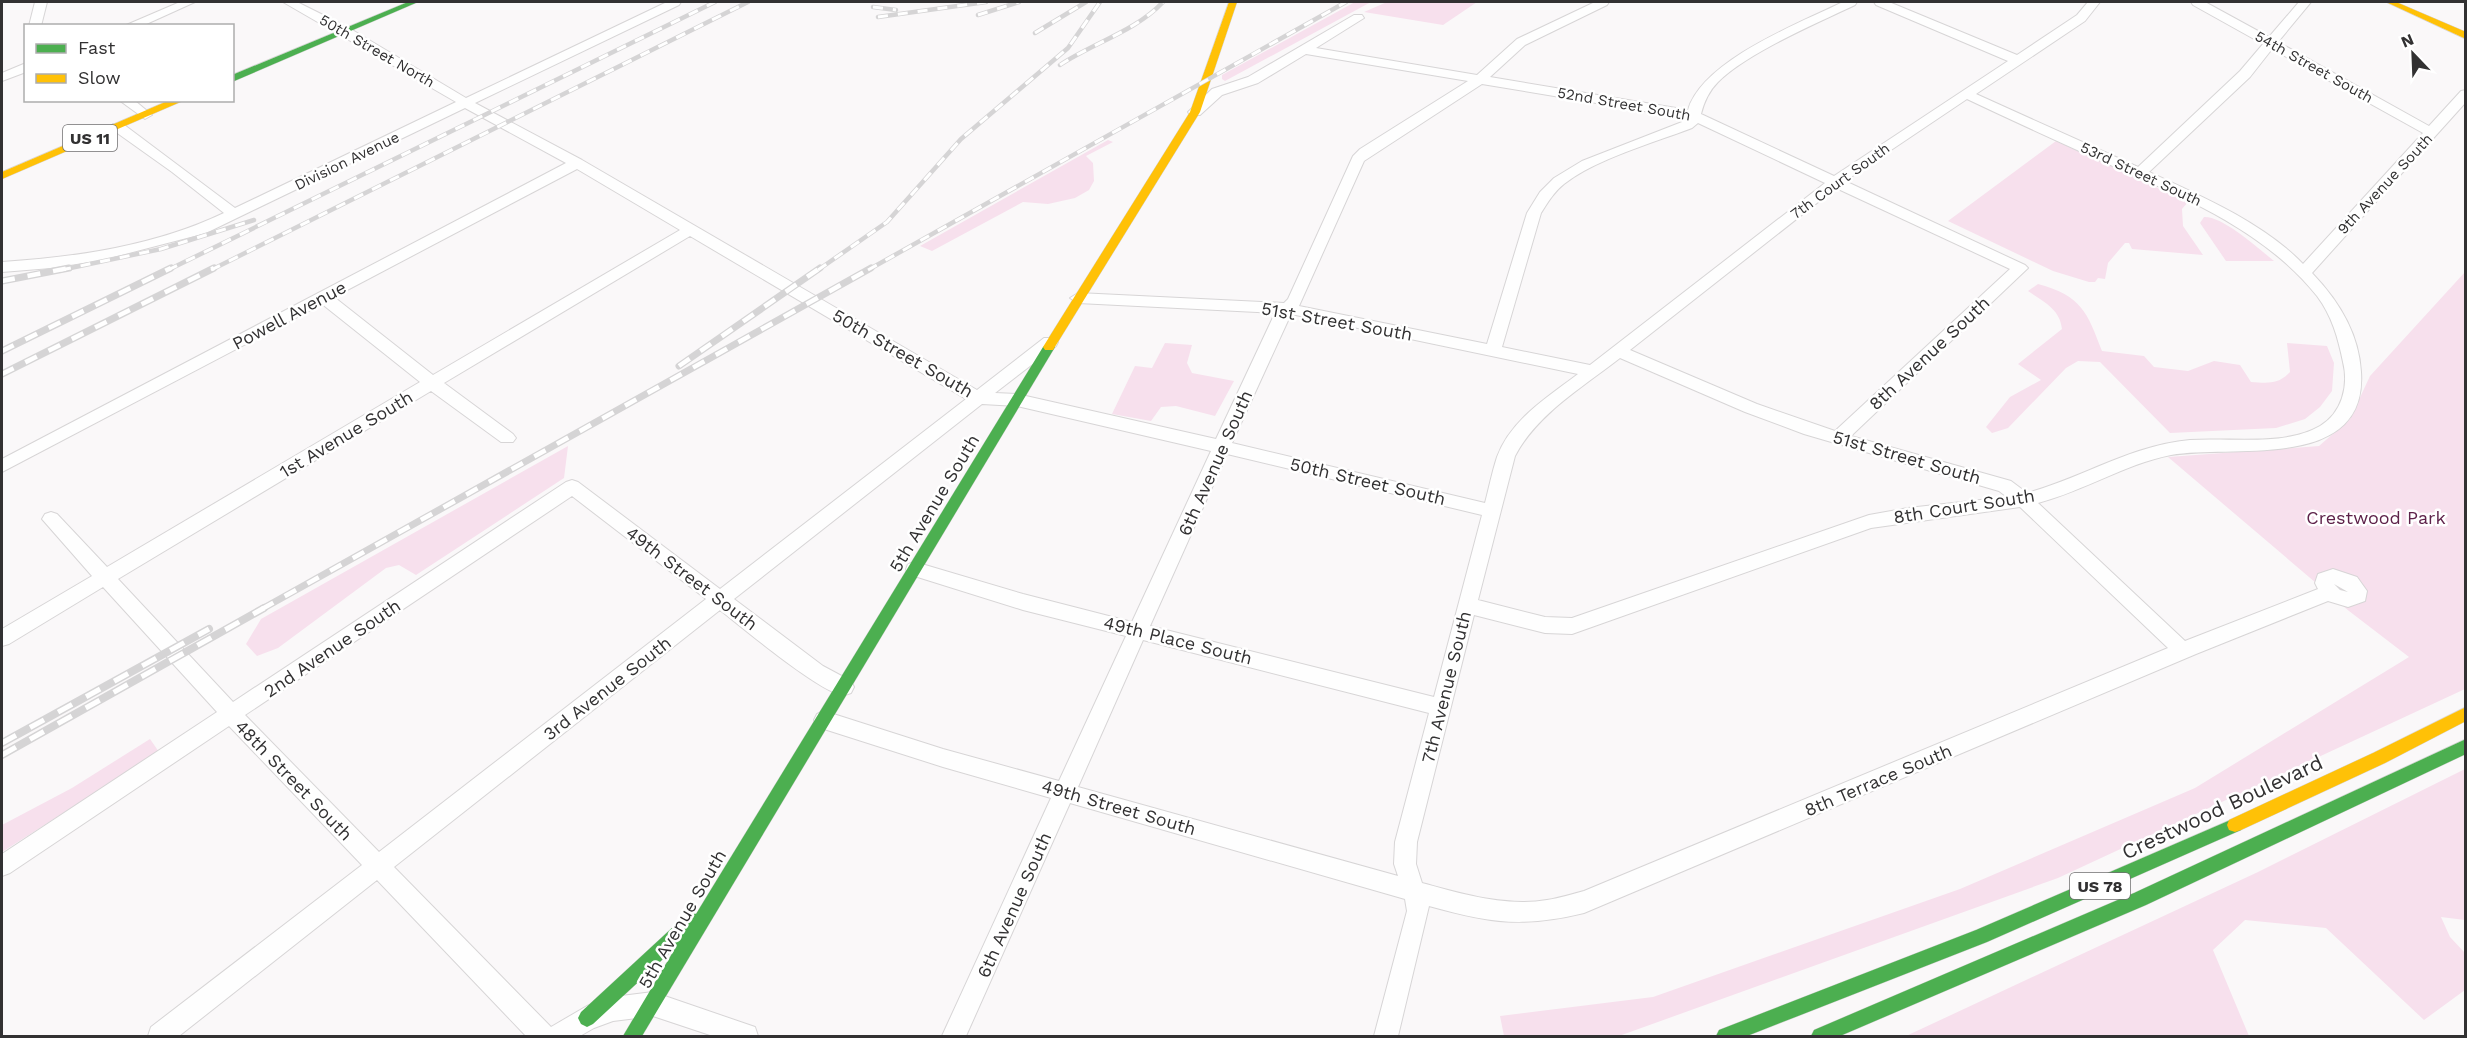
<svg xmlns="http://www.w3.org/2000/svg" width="2467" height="1038" font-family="'Work Sans',sans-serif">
  <rect width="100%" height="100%" fill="#faf8f9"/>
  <!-- green -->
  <g fill="#f7e0ed">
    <polygon points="1355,2 1371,2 1225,81 1222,79 1222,75"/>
    <polygon points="1387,2 1477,2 1443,25 1364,12"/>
    <polygon points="1108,140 1113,142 1086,156 1093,163 1094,181 1089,190 1075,198 1048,204 1023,202 932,251 920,246"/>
    <polygon points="2056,141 2188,202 2182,209 2183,226 2203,255 2132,249 2129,243 2125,243 2108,263 2105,279 2098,278 2095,282 2089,282 2053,271 1948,221"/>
    <path d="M2204,217C2223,216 2259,249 2274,261H2226L2200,223Z"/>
    <polygon points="2465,272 2465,689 2058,878 1619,1036 1504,1036 1500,1016 1653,997 1960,889 2195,788 2409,657 2349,611 2168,457 2319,446 2350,419 2370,376"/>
    <path d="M2038,284C2082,296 2087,312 2102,351L2144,356L2154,367L2188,371L2214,361L2240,365L2251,382C2267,383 2278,385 2290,372L2287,343L2327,346L2334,363L2332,391L2320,407L2305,419L2276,428L2170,433L2100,362L2078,361L2066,368L2008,428L1992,433L1986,427L2010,397L2041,380L2018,364L2062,329C2060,309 2044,302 2028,291Z"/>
    <polygon points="1165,343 1192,345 1187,363 1192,373 1234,381 1215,416 1176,406 1161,407 1151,421 1112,414 1135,366 1152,368"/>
    <polygon points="568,446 564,478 416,575 399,565 386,568 278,648 257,656 246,644 261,619"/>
    <polygon points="150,739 159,752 2,852 2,825 72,788"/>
    <polygon points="2465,769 2465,920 2441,917 2450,937 2465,953 2465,990 2424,1020 2326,928 2245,920 2213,950 2249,1036 1906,1036 2258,872"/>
  </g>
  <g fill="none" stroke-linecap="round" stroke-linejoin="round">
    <defs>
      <g id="street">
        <polygon points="35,2 47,2 41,26 29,26"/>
        <polygon points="180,2 195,2 142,26 124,26"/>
        <path d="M283,2H297L349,28L466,98L667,2H681L679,5L475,103L582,160L977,390L1044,338H1056L1058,342L1056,346L995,393L1017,394L1216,439L1275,313L1078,303L1070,298L1078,293L1284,303L1288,299L1353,156L1360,149L1468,81L1306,54L1258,83L1222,95L1200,115H1190L1188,112L1212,89L1248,77L1354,15H1362L1364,18L1316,48L1477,75L1517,39L1595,2H1609L1607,5L1525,45L1490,77L1688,110C1702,61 1799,23 1843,2H1857L1855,5C1817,23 1747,53 1718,82C1709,91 1704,102 1701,114L1834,176L2008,61L1876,5L1874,2H1889L2017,55L2077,15L2088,2H2100L2085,21L1976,94L2138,167L2240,71L2263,44L2193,5L2191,2H2205L2269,37L2299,2H2311L2278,42L2429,126L2461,91L2466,90V102L2312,273C2338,300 2359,333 2361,372C2368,473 2231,444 2171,455C2125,464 2084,491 2038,503L2185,641L2318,589L2315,583L2318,574L2333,569L2357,577L2367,591L2365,601L2348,607L2328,601L2196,654L1584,913C1522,928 1490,923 1429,906L1398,1036H1374L1407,911L1405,899L1070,803L966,1036H942L1051,798L943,767L824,729L817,726L814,720L817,714L824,711L943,749L1059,781L1126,636L1023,610L908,574L906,569L908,564L915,562L1023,594L1132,622L1211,451L1017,406L982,404L734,599L823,666L851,681L854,687L851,693C848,694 846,695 842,695C818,691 743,628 720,610L394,867L551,1027L587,1006L613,997L653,992L755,1027L758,1036H713L653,1016L613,1021L594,1028L580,1036H526L377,880L179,1036H148L151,1027L362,865L229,726L10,873L2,876V854L217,712L103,587L9,644L2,646V629L92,576L42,519L45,514L51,512L57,514L107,567L420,382L322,304L2,472V459L566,163L465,108L206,233L102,260L51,268L2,272V262C77,257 155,246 224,213L172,172L113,130L111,127L113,124H123L235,208L456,102ZM2272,49L2423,133L2303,264C2264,223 2199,195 2149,172L2250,77ZM1482,84L1686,118L1682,122L1582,161L1554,178L1540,192L1527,213L1487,344L1299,306L1364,161ZM1967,99C2011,120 2055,140 2099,160C2176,194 2263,228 2317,296C2332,316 2338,338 2343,362C2349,386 2342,413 2320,426C2283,447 2231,437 2190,440C2132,445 2082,478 2027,493L2011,481L1851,436L2028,268L2025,265L1845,181ZM1698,123L1825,183L1590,365L1502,347L1541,213C1548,202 1554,192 1564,184C1596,159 1653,143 1692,128ZM577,169L680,230L433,375L334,297ZM1836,188L2010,269L1835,431L1757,404L1630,350ZM690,236L966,399L720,589L578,482L572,480L566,482L233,702L118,579L431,391L501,442H513L516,438L513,434L444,383ZM1291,314L1578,374C1548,397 1511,419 1497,457C1492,472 1489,488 1485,503L1232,443ZM1620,358L1745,412L1804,434L1999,491L2007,497L1908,508L1869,515L1572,618L1545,617L1478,600L1515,456C1537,414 1583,387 1620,358ZM1227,454L1482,515L1434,697L1150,626ZM572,496L706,599L379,852L245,715ZM2020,507L2168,648L1584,891C1572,894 1560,898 1547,900C1505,907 1463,894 1422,883L1416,864L1417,842L1474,615L1545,633L1572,634L1871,528ZM2334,584L2348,592L2340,590ZM1143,640L1429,713L1395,842L1394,864L1398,876L1078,787Z"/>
        <polygon points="26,63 26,72 2,81 2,73"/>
        <polygon points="119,100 134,100 152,115 145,119"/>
      </g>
      <g id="fast">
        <polygon points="408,2 418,2 232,82 232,75"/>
        <polygon points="1049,343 1055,347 642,1036 623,1036 676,947 593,1024 587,1027 581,1024 578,1018 581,1012 686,915 692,913 696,914 1043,347"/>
        <polygon points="2466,739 2466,754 2146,905 1840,1036 1811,1036 1814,1030 2134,893"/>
        <polygon points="2235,818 2241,820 2243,825 2241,830 1987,942 1747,1036 1716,1036 1719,1030 1976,930"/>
      </g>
      <g id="slow">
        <polygon points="1229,2 1237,2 1200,112 1053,350 1045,350 1043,347 1190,112"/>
        <polygon points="2386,2 2396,2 2466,32 2466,39"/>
        <polygon points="170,100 185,100 2,179 2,172"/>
        <polygon points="2466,707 2466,721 2385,763 2241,830 2235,832 2229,830 2227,825 2229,820 2373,753"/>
      </g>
    </defs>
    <!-- street casing -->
    <use href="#street" stroke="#d7d5d6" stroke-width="2"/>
    <!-- fast casing -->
    <use href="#fast" stroke="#d7d5d6" stroke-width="1"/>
    <!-- slow casing -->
    <use href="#slow" stroke="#d7d5d6" stroke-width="1"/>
    <!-- street -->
    <use href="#street" fill="#fefefe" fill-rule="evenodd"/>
    <!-- fast -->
    <use href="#fast" fill="#4caf50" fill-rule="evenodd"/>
    <!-- slow -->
    <use href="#slow" fill="#ffc107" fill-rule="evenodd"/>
    <defs>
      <g id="rail-far2">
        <polyline points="873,7 896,10"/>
        <polyline points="978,15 1019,2"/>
        <polyline points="878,17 986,2"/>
        <polyline points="1035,33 1086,2"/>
        <path d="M1060,65C1093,43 1136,31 1163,2"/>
        <polyline points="61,270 161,249 254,220"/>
        <polyline points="168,270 715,2"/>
        <polyline points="211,270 748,2"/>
        <polyline points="818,270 887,222 961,139 1068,48 1100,2"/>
        <polyline points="868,270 1346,2"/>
      </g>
      <g id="rail-far1">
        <polyline points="2,281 69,268"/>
        <polyline points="2,351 171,268"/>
        <polyline points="679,366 820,268"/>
        <polyline points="2,374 214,268"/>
        <polyline points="262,609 871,268"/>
      </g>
      <g id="rail">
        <polyline points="2,743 209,629"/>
        <polyline points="2,755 264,608"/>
      </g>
    </defs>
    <!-- rail-far2 casing -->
    <use href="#rail-far2" stroke="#d5d4d5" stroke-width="4.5"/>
    <!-- rail-far1 casing -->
    <use href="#rail-far1" stroke="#d5d4d5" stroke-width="7"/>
    <!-- rail casing -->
    <use href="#rail" stroke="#d5d4d5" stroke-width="8"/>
    <!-- rail-far2 -->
    <use href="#rail-far2" stroke="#fff" stroke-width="3" stroke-dasharray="10" stroke-linecap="butt"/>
    <!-- rail-far1 -->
    <use href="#rail-far1" stroke="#fff" stroke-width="4.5" stroke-dasharray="13" stroke-linecap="butt"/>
    <!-- rail -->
    <use href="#rail" stroke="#fff" stroke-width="5" stroke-dasharray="16" stroke-linecap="butt"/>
  </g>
  <g text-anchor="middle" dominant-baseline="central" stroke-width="5" stroke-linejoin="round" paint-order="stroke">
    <!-- far-street labels -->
    <g font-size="15" fill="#323132" stroke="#fff">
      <text transform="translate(377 51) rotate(30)">50th Street North</text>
      <text transform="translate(2314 67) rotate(29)">54th Street South</text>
      <text transform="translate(1624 104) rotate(10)">52nd Street South</text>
      <text transform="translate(347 161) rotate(-26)">Division Avenue</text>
      <text transform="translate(2141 174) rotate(25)">53rd Street South</text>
      <text transform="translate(1840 181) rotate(-36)">7th Court South</text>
      <text transform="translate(2385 184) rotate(-47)">9th Avenue South</text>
    </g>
    <!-- shield labels -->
    <g fill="#fff" stroke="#706f70" stroke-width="1.5">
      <rect x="63" y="125" width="54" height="26" rx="4.5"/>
      <rect x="2070" y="873" width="60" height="26" rx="4.5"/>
    </g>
    <g font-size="16" font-weight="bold" fill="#323132">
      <text x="90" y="138">US 11</text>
      <text x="2100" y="886">US 78</text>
    </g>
    <!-- street labels -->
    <g font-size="18" fill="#323132" stroke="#fff">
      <text transform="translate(289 315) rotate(-28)">Powell Avenue</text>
      <text transform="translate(1337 321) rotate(10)">51st Street South</text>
      <text transform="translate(903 353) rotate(30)">50th Street South</text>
      <text transform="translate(1929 353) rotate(-43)">8th Avenue South</text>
      <text transform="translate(346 434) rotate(-31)">1st Avenue South</text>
      <text transform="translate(1907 457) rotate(16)">51st Street South</text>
      <text transform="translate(1215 463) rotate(-66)">6th Avenue South</text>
      <text transform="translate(1368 481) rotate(13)">50th Street South</text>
      <text transform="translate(934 503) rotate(-59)">5th Avenue South</text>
      <text transform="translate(1964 506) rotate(-9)">8th Court South</text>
      <text transform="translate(692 578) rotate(37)">49th Street South</text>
      <text transform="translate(1178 640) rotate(14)">49th Place South</text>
      <text transform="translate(332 648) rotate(-34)">2nd Avenue South</text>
      <text transform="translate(1446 687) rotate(-76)">7th Avenue South</text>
      <text transform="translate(607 688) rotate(-38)">3rd Avenue South</text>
      <text transform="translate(294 780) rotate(46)">48th Street South</text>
      <text transform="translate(1878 780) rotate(-23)">8th Terrace South</text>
      <text transform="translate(1119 807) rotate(16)">49th Street South</text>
      <text transform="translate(1014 905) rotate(-66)">6th Avenue South</text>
      <text transform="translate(682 919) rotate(-60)">5th Avenue South</text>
    </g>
    <!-- park labels -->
    <g font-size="18" fill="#5e224a" stroke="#fff">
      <text x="2376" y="517">Crestwood Park</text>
    </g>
    <!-- near-street labels -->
    <g font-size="21" fill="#323132" stroke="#fff">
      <text transform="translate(2222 807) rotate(-25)">Crestwood Boulevard</text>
    </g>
  </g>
  <!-- border -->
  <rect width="2467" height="1038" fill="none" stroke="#323132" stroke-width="6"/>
  <!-- legend -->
  <rect x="24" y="24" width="210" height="78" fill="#ffffff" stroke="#adadad" stroke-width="1.5"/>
  <rect x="36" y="44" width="30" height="9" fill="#4caf50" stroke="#adadad" stroke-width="1.5"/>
  <text x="78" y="54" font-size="18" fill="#323132">Fast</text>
  <rect x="36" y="74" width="30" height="9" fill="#ffc107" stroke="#adadad" stroke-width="1.5"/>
  <text x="78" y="84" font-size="18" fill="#323132">Slow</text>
  <!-- north arrow -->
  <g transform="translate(2413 54) rotate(337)" stroke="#ffffff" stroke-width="4.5" paint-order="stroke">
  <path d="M0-4.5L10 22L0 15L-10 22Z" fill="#323132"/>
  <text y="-9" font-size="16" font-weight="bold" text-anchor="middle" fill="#323132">N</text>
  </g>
</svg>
